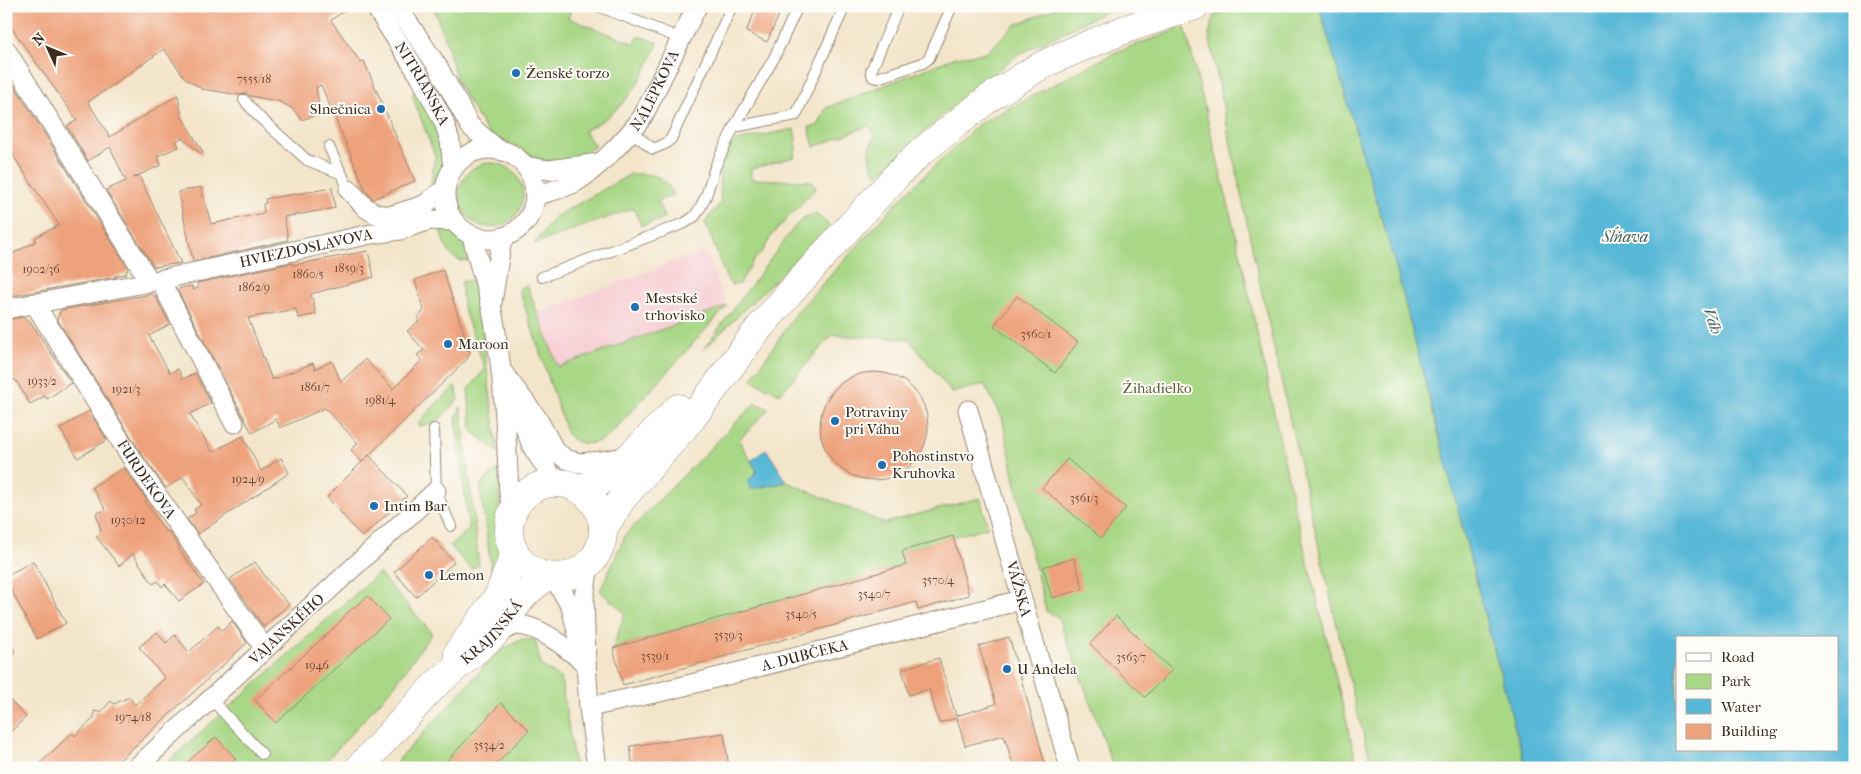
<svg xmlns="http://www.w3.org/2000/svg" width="1861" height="774" font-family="'IM FELL French Canon',serif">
  <rect width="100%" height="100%" fill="#fdfcf7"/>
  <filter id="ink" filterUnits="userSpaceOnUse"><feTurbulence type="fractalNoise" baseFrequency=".02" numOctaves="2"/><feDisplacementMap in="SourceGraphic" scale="10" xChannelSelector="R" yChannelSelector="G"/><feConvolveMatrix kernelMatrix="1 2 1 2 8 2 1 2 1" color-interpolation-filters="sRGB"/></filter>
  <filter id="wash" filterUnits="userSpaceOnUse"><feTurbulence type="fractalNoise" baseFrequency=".0096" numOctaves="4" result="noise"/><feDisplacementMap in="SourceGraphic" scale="20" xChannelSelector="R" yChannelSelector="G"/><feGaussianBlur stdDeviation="1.12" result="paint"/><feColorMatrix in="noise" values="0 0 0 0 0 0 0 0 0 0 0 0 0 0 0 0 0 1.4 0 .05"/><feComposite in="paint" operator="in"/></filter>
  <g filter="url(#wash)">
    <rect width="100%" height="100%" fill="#f3e5ca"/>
    <!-- built -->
    <polygon fill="#f7cfd4" points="705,250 727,306 558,368 537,313"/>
    <!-- green -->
    <g fill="#a8d785" stroke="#728052">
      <path d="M433,6H572L568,18L635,44L638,37H642L658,43C641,83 625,111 584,131L595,146L580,156L557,163L536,159L521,148L489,135L457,83L448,47Z"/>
      <path d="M1057,6H1116L1016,56L964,96L877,175C867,163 868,149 875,135L870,125L814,147L809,127L818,126L826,108L956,57L986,53L1015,25L1054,9Z"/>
      <path d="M1239,6H1319L1397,271L1486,620L1526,768H1373L1356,708C1304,483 1252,260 1209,34L1214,15Z"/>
      <polygon points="1185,27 1240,253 1294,506 1358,768 1113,768 1097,720 1058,617 1046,611 1023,518 1002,417 984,384 952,393 909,339 832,335 780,394 751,380 797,312 901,198 979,124 1116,52"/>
      <polygon points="416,88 443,134 444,175 439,186 429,195 435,156 412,95"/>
      <path d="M794,129L797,146L794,157L751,169V179L811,181L816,188L771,236L763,251L754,260L739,284L732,285L726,277L705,222L721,202C719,176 716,160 736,141Z"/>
      <circle cx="491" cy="195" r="32"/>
      <path d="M631,174C654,174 662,174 674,195L658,201L664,218L641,226L634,208L534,244L555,217Z"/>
      <polygon points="816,214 830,226 703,350 796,225 805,217"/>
      <path d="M439,226C461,231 465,240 472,260C449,266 444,243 439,226Z"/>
      <polygon points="475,279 498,452 472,431 468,390 485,369 463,307 461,282"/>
      <path d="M527,285L558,367L727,306L609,436C594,445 580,448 567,434L519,289Z"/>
      <polygon points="455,386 459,399 437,422 419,426 418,422"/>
      <polygon points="755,403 769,409 739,440 757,471 751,488 787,482 884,523 980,498 988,527 902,551 906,565 613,648 625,613 600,591 626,534"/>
      <polygon points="461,407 479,565 471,569 450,546 469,529 456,419"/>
      <polygon points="500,467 499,558 492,575 480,486"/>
      <polygon points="379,573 432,633 394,686 320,768 161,768"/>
      <polygon points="522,639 535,640 541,665 561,679 575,768 391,768 497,653"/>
    </g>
    <!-- water -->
    <g fill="#58b8d7" stroke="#4a717a" fill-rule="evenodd">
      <path d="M1319,6H1855V768H1526L1486,620L1397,271ZM1677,638H1837V750H1677Z"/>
      <polygon points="766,449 787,482 751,489 748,482 757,471 751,461"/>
    </g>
    <g id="blocks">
      <!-- building -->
      <g fill="#eea27c">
        <polygon points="6,6 352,6 331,20 361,63 364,61 415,181 373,199 366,191 321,85 316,87 320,113 302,120 292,108 278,101 250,96 246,93 240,95 202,89 185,78 164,49 88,102 110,137 178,95 182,117 203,152 201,154 182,138 176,141 179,147 157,156 161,165 133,178 139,176 181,263 154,267 106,190 126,181 110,147 88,161 67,126 77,120 6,20"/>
        <polygon points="757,6 783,6 767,42 746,32"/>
        <polygon points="6,72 128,268 126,274 115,276 117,277 6,297 6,255 14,253 35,242 36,237 59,225 6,145"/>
        <polygon points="201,187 211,224 264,213 263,204 266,203 265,199 332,188 335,208 284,217 288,240 195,261 193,260 178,192"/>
        <polygon points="368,251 374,277 311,294 316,314 298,318 296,309 248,318 272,380 313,363 315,369 332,361 341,382 365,359 393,389 422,360 417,355 424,350 407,331 419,321 417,319 424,310 415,280 443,270 470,352 467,359 362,462 351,450 358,443 325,408 280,428 276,419 252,433 178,291 180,288 192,286 193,290 198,288 197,283 292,263 293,265"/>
        <polygon points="152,294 155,296 170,324 149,336 170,373 178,369 183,379 195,373 211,403 190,414 212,452 243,436 261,471 281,458 289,473 198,534 187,519 196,513 194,510 201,505 183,477 166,488 145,459 57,319 61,310"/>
        <polygon points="1017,296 1078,342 1055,373 994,326"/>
        <polygon points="22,317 30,321 71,383 47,399 45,396 30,404 15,379 6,385 6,320"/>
        <circle cx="874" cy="426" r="54"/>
        <polygon points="89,411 107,440 78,458 60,429"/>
        <polygon points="369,455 407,496 362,537 327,497"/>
        <polygon points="1067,459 1126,508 1101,538 1042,488"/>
        <polygon points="124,468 147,500 145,502 166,532 168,531 179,547 178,548 204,584 179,601 165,584 162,587 158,581 153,584 133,554 119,566 96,536 101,531 96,513 106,510 92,487"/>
        <polygon points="953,536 969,595 918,610 916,602 623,685 613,648 906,565 902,551"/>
        <polygon points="432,537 454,562 416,597 394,572"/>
        <polygon points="1074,558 1083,589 1052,598 1043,567"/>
        <polygon points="33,561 66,623 37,639 6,580 6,576"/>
        <polygon points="255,562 272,586 289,604 264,627 230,579"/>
        <polygon points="368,596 389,619 276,723 255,700 338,624 347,613"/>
        <polygon points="1116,616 1172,670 1145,697 1090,644"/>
        <polygon points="232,621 247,643 111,768 35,768 72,733 75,736 94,718 94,711 101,712 111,701 114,704 129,697 135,705 165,678 139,647 157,632 166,643 175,635 189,652 218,626 222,631"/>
        <polygon points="1009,637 1038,738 1046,768 1014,768 1004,735 965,746 957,718 939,723 929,689 909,695 902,669 939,658 956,716 996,704 979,646"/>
        <polygon points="6,696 26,717 6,736"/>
        <polygon points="501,703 529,730 493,768 457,768 448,760"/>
        <polygon points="724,733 729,768 633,768 630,746"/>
        <polygon points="216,737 236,759 227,768 181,768"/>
      </g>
    </g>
  </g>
  <g filter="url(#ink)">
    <use href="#blocks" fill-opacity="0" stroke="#978874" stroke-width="1"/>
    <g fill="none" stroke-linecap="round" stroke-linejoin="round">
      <defs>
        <g id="lane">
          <polyline points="598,6 682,39"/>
          <polyline points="899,6 871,71 873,77 877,78 923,63 929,58 952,6"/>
          <polyline points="244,100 258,116 307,160 342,174"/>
          <polyline points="734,127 796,115 845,6"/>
          <polyline points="632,132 653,149 665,144 671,139 732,6"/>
          <polyline points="329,147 349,190"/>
          <polyline points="542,277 685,223 695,216 700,208 706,196 715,167 734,127 774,58 798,6"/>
          <polyline points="434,429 436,491 451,526"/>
          <polyline points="6,648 9,651"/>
          <polyline points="211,699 262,754"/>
        </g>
        <g id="street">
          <path id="s1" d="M375,6L421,78L444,122L450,141L453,169"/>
          <polyline points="397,6 438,67 470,126 497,149"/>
          <polyline points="6,50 150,282"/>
          <circle cx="490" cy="194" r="45"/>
          <polyline points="525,166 549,170 599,163"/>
          <polyline points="349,190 366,208 376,214 390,216 424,205 445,189"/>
          <path id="s2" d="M535,196C547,192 561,189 572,184C593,174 630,135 643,116L697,6"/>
          <path d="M472,236C478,261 486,285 492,310C504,370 506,433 509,493L513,512"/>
          <polyline points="160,280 234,423"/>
          <path id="s3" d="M34,303L136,465L265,649"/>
          <polyline points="492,303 502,238"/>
          <path id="s4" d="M6,309L150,282L371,234L400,230L430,220L453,221"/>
          <polyline points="501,370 537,418 555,451 566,459 579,463 602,461 629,456"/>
          <polyline points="512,396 533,448 557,484"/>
          <path id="s5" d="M968,410L1070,768"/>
          <polyline points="589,564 584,598 586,664 589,707 597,768"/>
          <polyline points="554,577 571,607 579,639"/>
          <path d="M496,634C502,632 511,625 518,625C541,626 569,650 586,664"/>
          <path id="s6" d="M589,707L664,691L1021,600"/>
          <path id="s7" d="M136,768L436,491"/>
        </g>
        <g id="secondary">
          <circle cx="556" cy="530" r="47"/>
          <polyline points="577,489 600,482 630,456 678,408"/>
          <polyline points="603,529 622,499 693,417 759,328 828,250 897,175 921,152 989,98 1037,68 1061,56 1126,29 1195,6"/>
          <polyline points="458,652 499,595 515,552"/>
          <path id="s8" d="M359,768L434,686L495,634L524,595L546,576"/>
        </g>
      </defs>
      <!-- lane casing -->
      <use href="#lane" stroke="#978874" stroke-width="12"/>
      <!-- street casing -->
      <use href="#street" stroke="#978874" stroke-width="21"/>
      <!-- secondary casing -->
      <use href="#secondary" stroke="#978874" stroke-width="29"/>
      <!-- lane -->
      <use href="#lane" stroke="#fff" stroke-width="10"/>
      <!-- street -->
      <use href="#street" stroke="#fff" stroke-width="19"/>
      <!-- secondary -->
      <use href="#secondary" stroke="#fff" stroke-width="28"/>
    </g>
  </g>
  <!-- markers -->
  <g fill="#1f6fb2" stroke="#fdfcf7" stroke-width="2">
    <circle cx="516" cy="73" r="5"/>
    <circle cx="381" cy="109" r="5"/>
    <circle cx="635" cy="307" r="5"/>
    <circle cx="448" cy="344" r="5"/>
    <circle cx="835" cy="421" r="5"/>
    <circle cx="882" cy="465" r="5"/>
    <circle cx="374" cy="506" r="5"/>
    <circle cx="429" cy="575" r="5"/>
    <circle cx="1007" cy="669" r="5"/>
  </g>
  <g text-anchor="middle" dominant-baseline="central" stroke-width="4" stroke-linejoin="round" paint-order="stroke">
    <!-- number labels -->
    <g font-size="12" fill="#684836">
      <text x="254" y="79">7555/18</text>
      <text x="349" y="268">1859/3</text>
      <text x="41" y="269">1902/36</text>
      <text x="308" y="274">1860/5</text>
      <text x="254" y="287">1862/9</text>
      <text x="1036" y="334">3560/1</text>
      <text x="42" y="381">1933/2</text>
      <text x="315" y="387">1861/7</text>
      <text x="126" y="389">1921/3</text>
      <text x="380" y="400">1981/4</text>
      <text x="248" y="479">1924/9</text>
      <text x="1084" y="498">3561/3</text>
      <text x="128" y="520">1930/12</text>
      <text x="938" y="580">3570/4</text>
      <text x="874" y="594">3540/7</text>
      <text x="801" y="614">3540/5</text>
      <text x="728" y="635">3539/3</text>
      <text x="655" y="656">3539/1</text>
      <text x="1131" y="657">3563/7</text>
      <text x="317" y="665">1946</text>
      <text x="133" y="717">1974/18</text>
      <text x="489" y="745">3534/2</text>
    </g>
    <!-- poi labels -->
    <g font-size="15" fill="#3b2a1e" stroke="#fdfcf7" text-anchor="start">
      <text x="526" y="73">Ženské torzo</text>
      <text x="371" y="109" text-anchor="end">Slnečnica</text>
      <text x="645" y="298">Mestské<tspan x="645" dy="17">trhovisko</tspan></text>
      <text x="458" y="344">Maroon</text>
      <text x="845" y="412">Potraviny<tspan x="845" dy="17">pri Váhu</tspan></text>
      <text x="892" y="456">Pohostinstvo<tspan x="892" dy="17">Kruhovka</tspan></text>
      <text x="384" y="506">Intim Bar</text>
      <text x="439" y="575">Lemon</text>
      <text x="1017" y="669">U Andela</text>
    </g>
    <!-- street labels -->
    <g font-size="15" fill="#3b2a1e" stroke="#fdfcf7">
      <text stroke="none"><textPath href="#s1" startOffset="91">NITRIANSKA</textPath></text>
      <text stroke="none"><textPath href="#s2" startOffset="166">NÁLEPKOVA</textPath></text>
      <text stroke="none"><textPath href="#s4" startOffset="306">HVIEZDOSLAVOVA</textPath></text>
      <text stroke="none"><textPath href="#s3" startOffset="209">FURDEKOVA</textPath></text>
      <text stroke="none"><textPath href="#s5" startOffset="186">VÁŽSKA</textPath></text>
      <text stroke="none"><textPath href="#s7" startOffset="205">VAJANSKÉHO</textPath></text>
      <text stroke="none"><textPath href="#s8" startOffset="190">KRAJINSKÁ</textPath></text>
      <text stroke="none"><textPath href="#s6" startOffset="222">A. DUBČEKA</textPath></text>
    </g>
    <!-- park labels -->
    <g font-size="15" fill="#5c5e3d" stroke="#fdfcf7">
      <text x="1157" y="388">Žihadielko</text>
    </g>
    <!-- water labels -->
    <g font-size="16" font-style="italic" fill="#455c5f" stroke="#fdfcf7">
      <text x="1625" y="236">Sĺňava</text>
      <text transform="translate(1713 321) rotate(71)">Váh</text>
    </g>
  </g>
  <!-- margin -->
  <rect width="1861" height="774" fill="none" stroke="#fdfcf7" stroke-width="25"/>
  <!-- legend -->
  <rect x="1676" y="636" width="162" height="115" fill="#fdfcf7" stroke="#afa8a0"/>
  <rect x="1686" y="653" width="25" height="8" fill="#ffffff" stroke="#afa8a0"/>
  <text x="1721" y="662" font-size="15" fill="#3b2a1e">Road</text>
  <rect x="1686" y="674" width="25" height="15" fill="#a8d785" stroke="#afa8a0"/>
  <text x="1721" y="686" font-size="15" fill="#3b2a1e">Park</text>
  <rect x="1686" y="699" width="25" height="15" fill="#58b8d7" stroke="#afa8a0"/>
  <text x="1721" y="712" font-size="15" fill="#3b2a1e">Water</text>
  <rect x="1686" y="724" width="25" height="15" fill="#eea27c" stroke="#afa8a0"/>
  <text x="1721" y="736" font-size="15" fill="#3b2a1e">Building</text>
  <!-- north arrow -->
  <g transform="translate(48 48) rotate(314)" stroke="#fdfcf7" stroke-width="4" paint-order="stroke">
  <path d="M0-4L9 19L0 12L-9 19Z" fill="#3b2a1e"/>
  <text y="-8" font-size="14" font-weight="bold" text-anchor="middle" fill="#3b2a1e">N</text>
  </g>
</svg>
